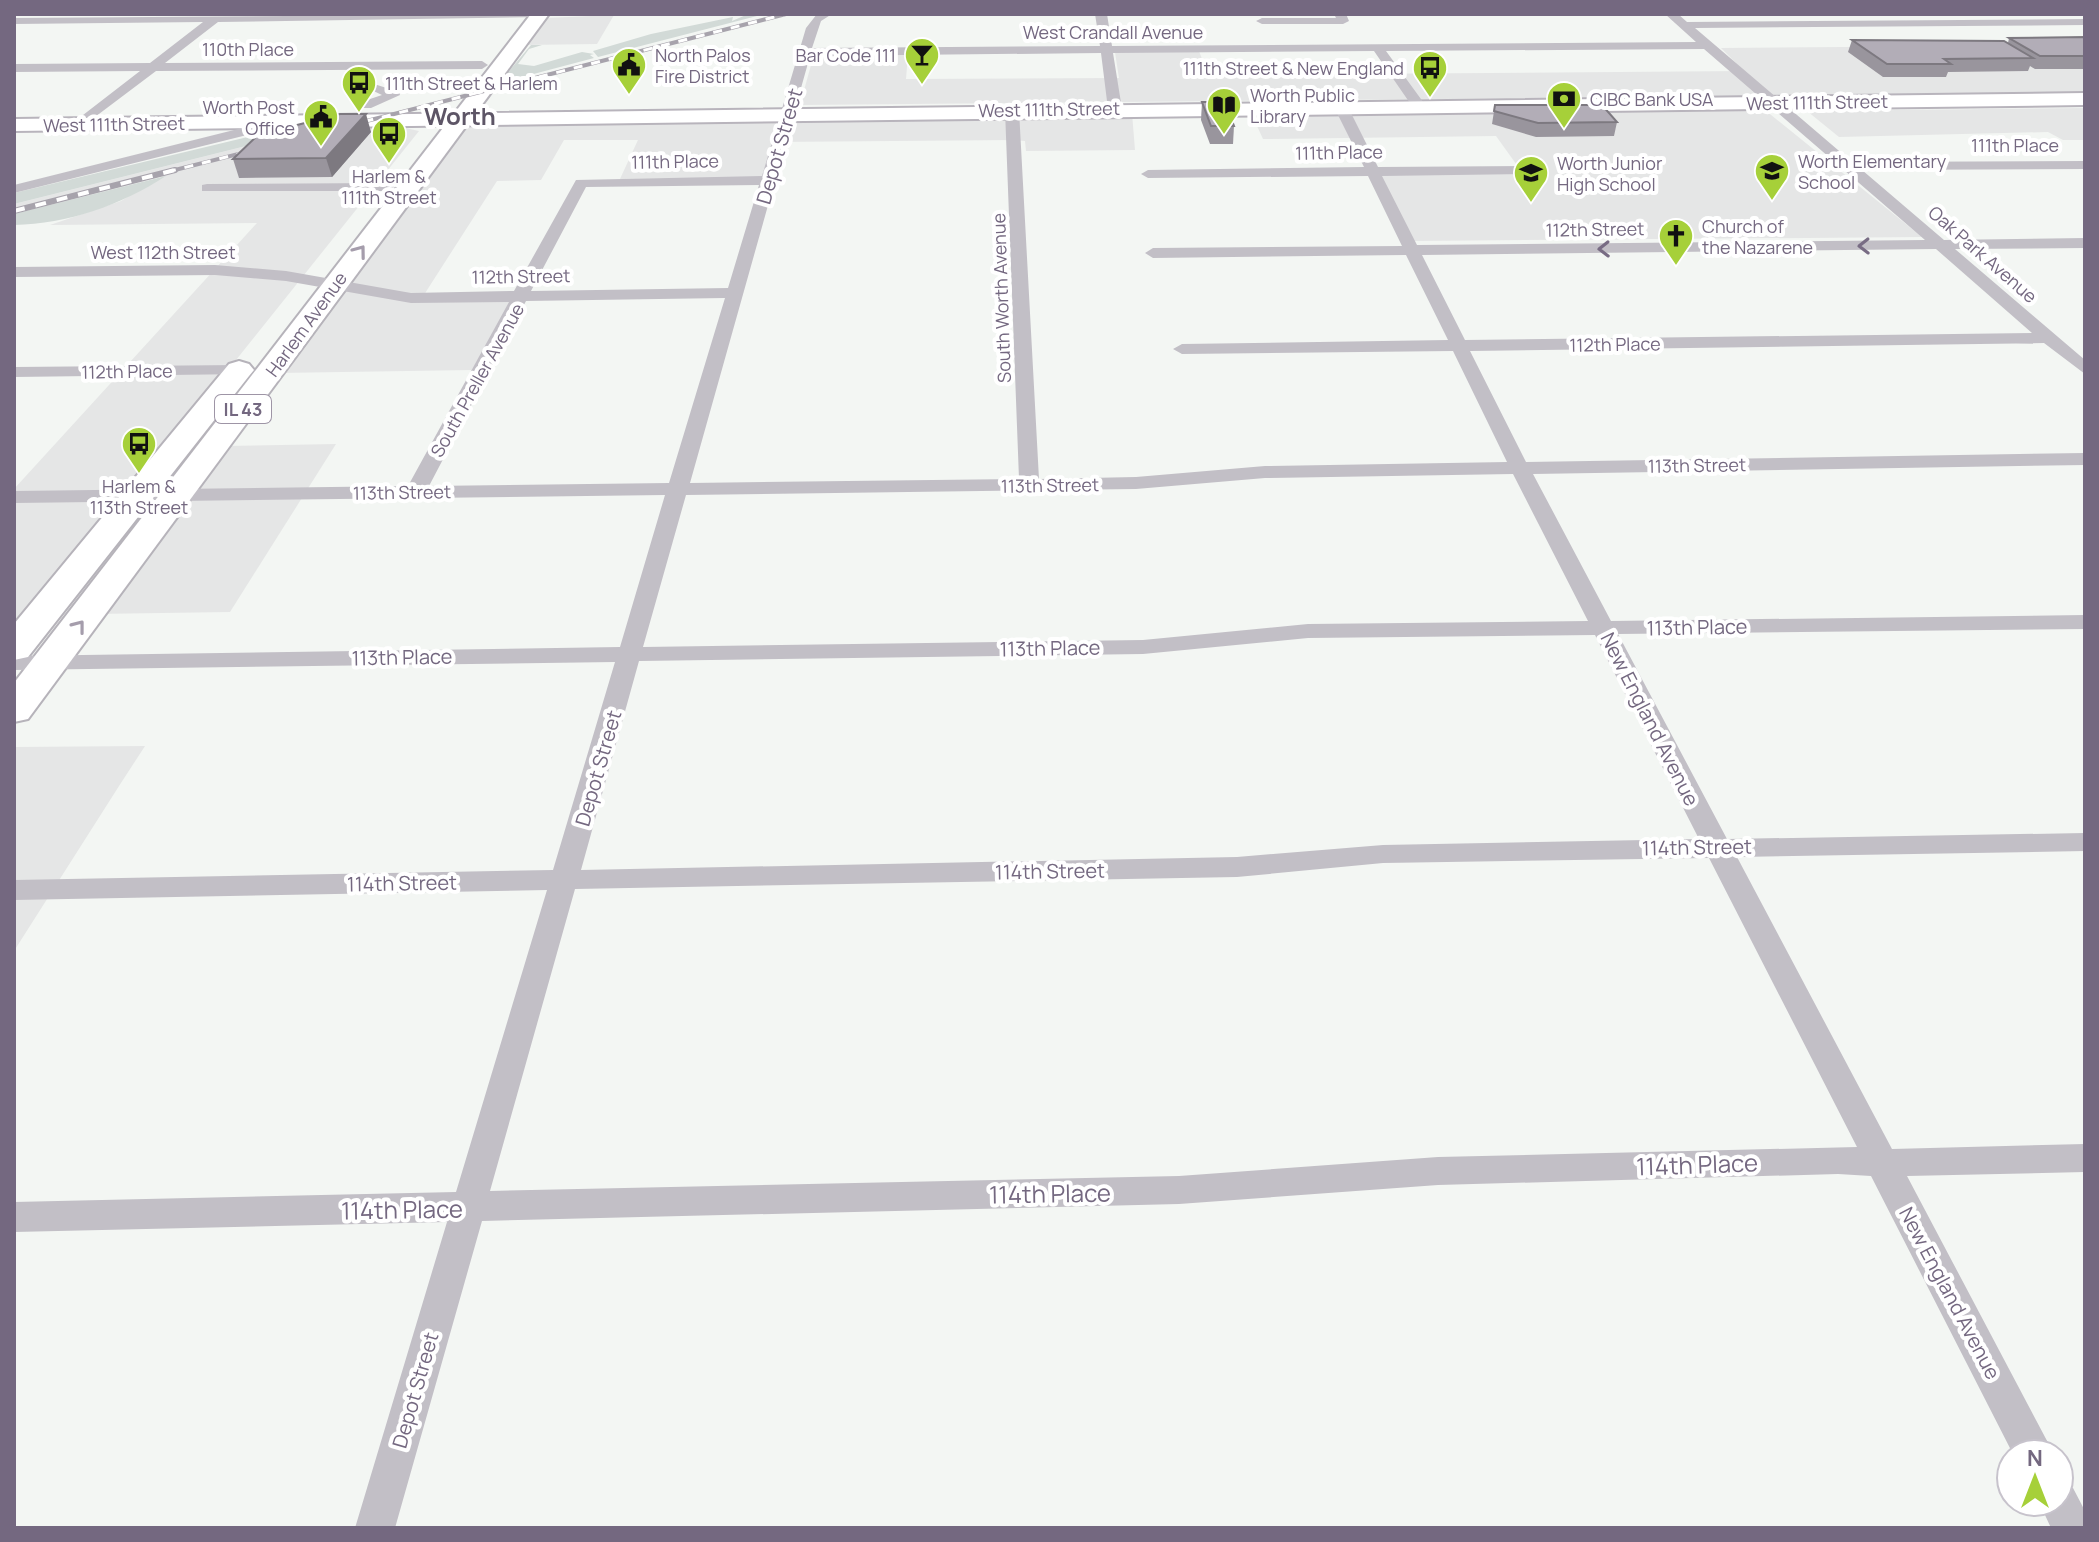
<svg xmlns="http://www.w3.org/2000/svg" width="2099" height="1542" font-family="Manrope,sans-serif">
  <rect width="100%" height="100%" fill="#f3f6f3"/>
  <!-- built -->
  <g fill="#e5e6e6">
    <polygon points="614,15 597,44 524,45 546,18"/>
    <polygon points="2085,45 2085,93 800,105 814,54 908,54 906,79 1119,78 1115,52 1199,51 1208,75 1744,71 1721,48"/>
    <polygon points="2085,108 2085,140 2063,140 2048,132 1839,137 1807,111"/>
    <polygon points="1765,110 1922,237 1411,241 1377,170 1519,168 1496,136 1263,139 1252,115"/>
    <polygon points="1132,113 1135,150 1026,151 1025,141 1014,140 773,142 764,178 620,179 638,140 564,140 541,180 497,181 420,301 512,300 472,370 278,373 463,128 470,126"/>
    <polygon points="396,126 419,131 14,638 14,489 257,223 50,225 121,201 163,176 14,214 14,204 314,129"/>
    <polygon points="336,444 230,612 94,614 224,446"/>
    <polygon points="145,746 119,786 14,951 14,747"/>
  </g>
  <!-- green -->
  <g fill="#d2dad7">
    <polygon points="746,15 757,16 598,57 593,51 651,34 733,17 732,21"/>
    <polygon points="531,45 542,45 529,49 518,64 534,66 582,52 594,54 590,55 594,58 499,83"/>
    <polygon points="314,129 14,204 14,193 277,130"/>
    <path d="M166,176C121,205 68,224 14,225V214Z"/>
  </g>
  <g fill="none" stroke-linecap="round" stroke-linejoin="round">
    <defs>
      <polygon id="secondary" points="2085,93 2085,105 14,131 14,119"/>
      <g id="primary">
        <polygon points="531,14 549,14 28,719 14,722 14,683"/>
        <polygon points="239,361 249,364 254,370 249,376 28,657 14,660 14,624 229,364"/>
      </g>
    </defs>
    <!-- secondary casing -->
    <use href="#secondary" stroke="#b8b4bc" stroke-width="4"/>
    <!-- primary casing -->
    <use href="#primary" stroke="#b6b3ba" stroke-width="4"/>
    <!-- minor -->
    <g fill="#c2bfc6" fill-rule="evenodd">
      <polygon points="545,14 539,17 218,22 165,63 482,61 488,65 482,69 156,71 79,129 72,125 74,122 140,71 14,72 14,64 150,63 203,22 14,24 14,18"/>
      <path d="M817,14H832L821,21L812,48L1100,46L1095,14H1107L1112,46L1696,42L1665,14H1678L1687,22L2085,19V25L1695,28L1852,162L2085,161V169L1862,170L1944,240L2085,238V248L1955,249L2085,360V374L2044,343L1470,351L1526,462L2085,453V465L1533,474L1611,621L2085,615V629L1618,634L1727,839L2085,833V851L1737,857L1892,1149L2085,1144V1172L1907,1176L2054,1454H2013L1871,1176L1838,1174L1438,1185L1179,1204L482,1221L395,1528H355L447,1222L14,1232V1202L456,1192L547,890L14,900V880L553,870L615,662L14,670V656L620,647L665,495L14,503V491L408,486L509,302L411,303L286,281L215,275L14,277V267L215,265L286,271L411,293L514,291L576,180L762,176L806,28ZM1704,49L1925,240L1417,245L1382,176L1531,174L1538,170L1531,166L1378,167L1348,107L1341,103L1334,107L1364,167L1148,170L1141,174L1148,178L1368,176L1402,246L1153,248L1145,253L1153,258L1406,255L1448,340L1182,344L1173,349L1182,354L1453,351L1507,462L1265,466L1136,477L1039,479L1019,110L1012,106L1005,110L1019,479L690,483L810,56L1101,53L1108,109L1115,113L1122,109L1113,53L1374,51L1414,109L1419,110L1426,106L1386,51ZM759,185L728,288L531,291L586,187ZM1936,249L2032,333L1465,340L1422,255ZM725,298L669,483L429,486L526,301ZM1513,474L1588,621L1308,624L1143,640L643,647L686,495L1136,489L1265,478ZM1595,635L1699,839L1383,845L1237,857L581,870L639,661L1143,654L1308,638ZM1709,858L1857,1147L1438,1157L1179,1176L490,1191L575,889L1237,877L1383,863Z"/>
      <polygon points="1334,14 1346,14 1349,21 1343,24 1262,24 1256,21 1262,18 1336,18"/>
      <polygon points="371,83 399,92 400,95 371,108 361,108 361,102 382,95 365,87"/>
      <polygon points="282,118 287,119 287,125 14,193 14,185"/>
      <polygon points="207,184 387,183 394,187 387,191 202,191 202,185"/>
      <polygon points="240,365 249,370 246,374 14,377 14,367"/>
      <polygon points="2059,1482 2073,1488 2085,1511 2085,1528 2051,1528 2039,1502 2059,1502"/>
    </g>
    <!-- secondary -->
    <use href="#secondary" fill="#fff" fill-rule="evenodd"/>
    <!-- primary -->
    <use href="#primary" fill="#fff" fill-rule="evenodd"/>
    <defs>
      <g id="rail-far1">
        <polyline points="347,126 786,14"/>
        <polyline points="167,172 258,149"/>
      </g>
      <polyline id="rail" points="14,211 175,170"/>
    </defs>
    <!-- rail-far1 casing -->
    <use href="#rail-far1" stroke="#a7a3ac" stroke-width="4"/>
    <!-- rail casing -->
    <use href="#rail" stroke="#a7a3ac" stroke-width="6"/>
    <!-- rail-far1 -->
    <use href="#rail-far1" stroke="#fff" stroke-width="3" stroke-dasharray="9" stroke-linecap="butt"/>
    <!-- rail -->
    <use href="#rail" stroke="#fff" stroke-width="4" stroke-dasharray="11" stroke-linecap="butt"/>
  </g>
  <!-- wall -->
  <g fill="#99959d">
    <polygon points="2085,37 2085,69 2035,69 2030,66 2028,71 1948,72 1946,77 1883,77 1848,52 1852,40 2008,43 2009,38"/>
    <polygon points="1202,102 1234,126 1233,144 1210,144 1201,120"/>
    <polygon points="1495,105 1617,122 1614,136 1536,137 1492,124"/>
    <polygon points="371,132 332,177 239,178 233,159"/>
  </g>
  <!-- shaded-wall -->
  <polygon fill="#7d7980" points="366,114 371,132 332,177 326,158"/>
  <!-- building -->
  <g fill="#b2adb7" stroke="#7d7980" stroke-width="2">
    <polygon points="2085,37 2085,56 2040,56 2009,38"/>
    <polygon points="1852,40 2004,41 2033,58 1944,59 1951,64 1887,64"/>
    <polygon points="1202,102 1225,102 1234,126 1211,126"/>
    <polygon points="1495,105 1602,105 1617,122 1538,123 1494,111"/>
    <polygon points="340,114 366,114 326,158 233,159 258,135"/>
  </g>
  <!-- one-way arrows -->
  <defs><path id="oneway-chevron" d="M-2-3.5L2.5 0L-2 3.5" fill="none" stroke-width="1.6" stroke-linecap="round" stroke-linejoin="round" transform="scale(2)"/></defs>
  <g stroke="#786c84">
    <use href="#oneway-chevron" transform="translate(1864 246) rotate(179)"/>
    <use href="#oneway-chevron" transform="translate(1604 249) rotate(179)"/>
  </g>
  <g stroke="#a59dac">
    <use href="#oneway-chevron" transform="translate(360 251) rotate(-53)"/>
    <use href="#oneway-chevron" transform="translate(79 626) rotate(-52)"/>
  </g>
  <!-- icons -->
  <defs>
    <symbol id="bar-pin" viewBox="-11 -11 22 30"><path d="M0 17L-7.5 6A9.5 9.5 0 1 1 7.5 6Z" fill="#a6d039" stroke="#fff"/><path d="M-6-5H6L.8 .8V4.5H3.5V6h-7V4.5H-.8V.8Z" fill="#111"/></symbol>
    <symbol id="civic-pin" viewBox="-11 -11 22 30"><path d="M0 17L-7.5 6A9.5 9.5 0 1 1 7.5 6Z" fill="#a6d039" stroke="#fff"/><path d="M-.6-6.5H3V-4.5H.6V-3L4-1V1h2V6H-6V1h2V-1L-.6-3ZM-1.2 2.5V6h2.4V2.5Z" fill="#111"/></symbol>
    <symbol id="bus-pin" viewBox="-11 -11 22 30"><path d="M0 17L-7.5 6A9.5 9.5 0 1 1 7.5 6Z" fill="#a6d039" stroke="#fff"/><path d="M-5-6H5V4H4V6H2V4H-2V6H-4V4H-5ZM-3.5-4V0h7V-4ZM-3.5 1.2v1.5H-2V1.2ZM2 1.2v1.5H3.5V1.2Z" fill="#111"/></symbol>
    <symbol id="bank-pin" viewBox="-11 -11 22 30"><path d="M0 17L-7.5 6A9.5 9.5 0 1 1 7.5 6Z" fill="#a6d039" stroke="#fff"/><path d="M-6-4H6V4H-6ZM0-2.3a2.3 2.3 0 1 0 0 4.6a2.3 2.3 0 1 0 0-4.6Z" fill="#111"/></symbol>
    <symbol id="library-pin" viewBox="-11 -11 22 30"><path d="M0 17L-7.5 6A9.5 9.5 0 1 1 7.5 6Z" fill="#a6d039" stroke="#fff"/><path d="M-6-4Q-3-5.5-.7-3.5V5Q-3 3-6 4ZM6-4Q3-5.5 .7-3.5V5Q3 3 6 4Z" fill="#111"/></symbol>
    <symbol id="school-pin" viewBox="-11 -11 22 30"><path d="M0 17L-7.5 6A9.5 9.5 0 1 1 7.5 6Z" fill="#a6d039" stroke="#fff"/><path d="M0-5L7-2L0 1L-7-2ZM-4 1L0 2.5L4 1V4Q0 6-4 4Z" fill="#111"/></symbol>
    <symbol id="church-pin" viewBox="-11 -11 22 30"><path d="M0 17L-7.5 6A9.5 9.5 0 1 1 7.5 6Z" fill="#a6d039" stroke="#fff"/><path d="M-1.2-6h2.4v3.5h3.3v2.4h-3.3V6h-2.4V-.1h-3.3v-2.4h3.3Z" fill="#111"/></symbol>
  </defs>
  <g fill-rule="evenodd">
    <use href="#bar-pin" x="902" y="35" width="40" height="54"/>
    <use href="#civic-pin" x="609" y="45" width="40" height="54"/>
    <use href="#bus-pin" x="1410" y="48" width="40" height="54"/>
    <use href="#bus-pin" x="339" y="63" width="40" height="54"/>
    <use href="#bank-pin" x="1544" y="79" width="40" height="54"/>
    <use href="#library-pin" x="1204" y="85" width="40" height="54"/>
    <use href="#civic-pin" x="301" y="97" width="40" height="54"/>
    <use href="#bus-pin" x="369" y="114" width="40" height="54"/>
    <use href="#school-pin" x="1752" y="151" width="40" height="54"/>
    <use href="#school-pin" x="1511" y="153" width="40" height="54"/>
    <use href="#church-pin" x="1656" y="216" width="40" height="54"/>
    <use href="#bus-pin" x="119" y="424" width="40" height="54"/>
  </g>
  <g text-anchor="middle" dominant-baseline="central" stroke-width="8" stroke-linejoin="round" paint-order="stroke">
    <!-- far-street labels -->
    <g font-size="18" fill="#746880" stroke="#fff">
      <text x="1113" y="32">West Crandall Avenue</text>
      <text x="248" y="49">110th Place</text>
      <text transform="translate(1817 102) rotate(-1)">West 111th Street</text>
      <text transform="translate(1049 109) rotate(-1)">West 111th Street</text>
      <text transform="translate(114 124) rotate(-1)">West 111th Street</text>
      <text x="2015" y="145">111th Place</text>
      <text transform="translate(1339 152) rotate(-1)">111th Place</text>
      <text transform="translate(675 161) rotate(-1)">111th Place</text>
      <text transform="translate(1595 229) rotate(-1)">112th Street</text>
      <text x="163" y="252">West 112th Street</text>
      <text transform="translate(1983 254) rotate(41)">Oak Park Avenue</text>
      <text transform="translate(521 276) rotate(-1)">112th Street</text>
      <text transform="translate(1001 298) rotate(-92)">South Worth Avenue</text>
      <text transform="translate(306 324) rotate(-54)">Harlem Avenue</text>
      <text transform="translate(1615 344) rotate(-1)">112th Place</text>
      <text transform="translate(127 371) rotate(-1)">112th Place</text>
      <text transform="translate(477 380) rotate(-61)">South Preller Avenue</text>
      <text transform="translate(1697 465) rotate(-1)">113th Street</text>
      <text transform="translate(1050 485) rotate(-1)">113th Street</text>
      <text transform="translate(402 492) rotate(-1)">113th Street</text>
    </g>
    <!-- far-poi labels -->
    <g font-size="18" fill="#746880" stroke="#fff" text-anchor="start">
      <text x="655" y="55">North Palos<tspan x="655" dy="21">Fire District</tspan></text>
      <text x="896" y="55" text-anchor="end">Bar Code 111</text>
      <text x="1404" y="68" text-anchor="end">111th Street &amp; New England</text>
      <text x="385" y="83">111th Street &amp; Harlem</text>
      <text x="1250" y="95">Worth Public<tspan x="1250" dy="21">Library</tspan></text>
      <text x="1590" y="99">CIBC Bank USA</text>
      <text x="295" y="107" text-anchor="end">Worth Post<tspan x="295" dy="21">Office</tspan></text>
      <text x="1798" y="161">Worth Elementary<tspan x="1798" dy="21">School</tspan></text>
      <text x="1557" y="163">Worth Junior<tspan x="1557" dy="21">High School</tspan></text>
      <text x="389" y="176" text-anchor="middle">Harlem &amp;<tspan x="389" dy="21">111th Street</tspan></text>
      <text x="1702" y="226">Church of<tspan x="1702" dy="21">the Nazarene</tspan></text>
      <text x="139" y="486" text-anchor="middle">Harlem &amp;<tspan x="139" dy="21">113th Street</tspan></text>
    </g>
    <!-- shield labels -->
    <rect fill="#fff" stroke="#9e95a6" stroke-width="2" x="215" y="395" width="56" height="28" rx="6"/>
    <g font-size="18" font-weight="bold" fill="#746880">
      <text x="243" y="409">IL 43</text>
    </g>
    <!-- street labels -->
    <g font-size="20" fill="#746880" stroke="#fff">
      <text transform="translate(779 146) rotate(-74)">Depot Street</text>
      <text transform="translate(1697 627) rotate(-1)">113th Place</text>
      <text transform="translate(1050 648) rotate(-1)">113th Place</text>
      <text transform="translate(402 657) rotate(-1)">113th Place</text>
      <text transform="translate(1650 719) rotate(63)">New England Avenue</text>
      <text transform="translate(598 768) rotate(-74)">Depot Street</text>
      <text transform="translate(1697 847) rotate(-1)">114th Street</text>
      <text transform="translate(1050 871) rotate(-1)">114th Street</text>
      <text transform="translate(402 883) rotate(-1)">114th Street</text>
      <text transform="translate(1950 1293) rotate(62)">New England Avenue</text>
      <text transform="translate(415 1390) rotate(-74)">Depot Street</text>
    </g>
    <!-- far-district labels -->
    <g font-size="24" font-weight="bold" fill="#5d5566" stroke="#fff">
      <text x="460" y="115">Worth</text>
    </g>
    <!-- near-street labels -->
    <g font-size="24" fill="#746880" stroke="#fff">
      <text transform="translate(1697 1164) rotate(-2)">114th Place</text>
      <text transform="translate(1050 1193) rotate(-1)">114th Place</text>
      <text transform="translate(402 1209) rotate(-1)">114th Place</text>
    </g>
  </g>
  <!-- border -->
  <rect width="2099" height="1542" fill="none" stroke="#746880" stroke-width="32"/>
  <!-- north arrow -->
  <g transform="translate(2035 1478)"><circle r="38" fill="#ffffff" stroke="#c7c3cc" stroke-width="2"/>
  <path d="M0-6L14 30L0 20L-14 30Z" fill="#a6d039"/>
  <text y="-12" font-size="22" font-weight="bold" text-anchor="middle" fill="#746880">N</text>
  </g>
</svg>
